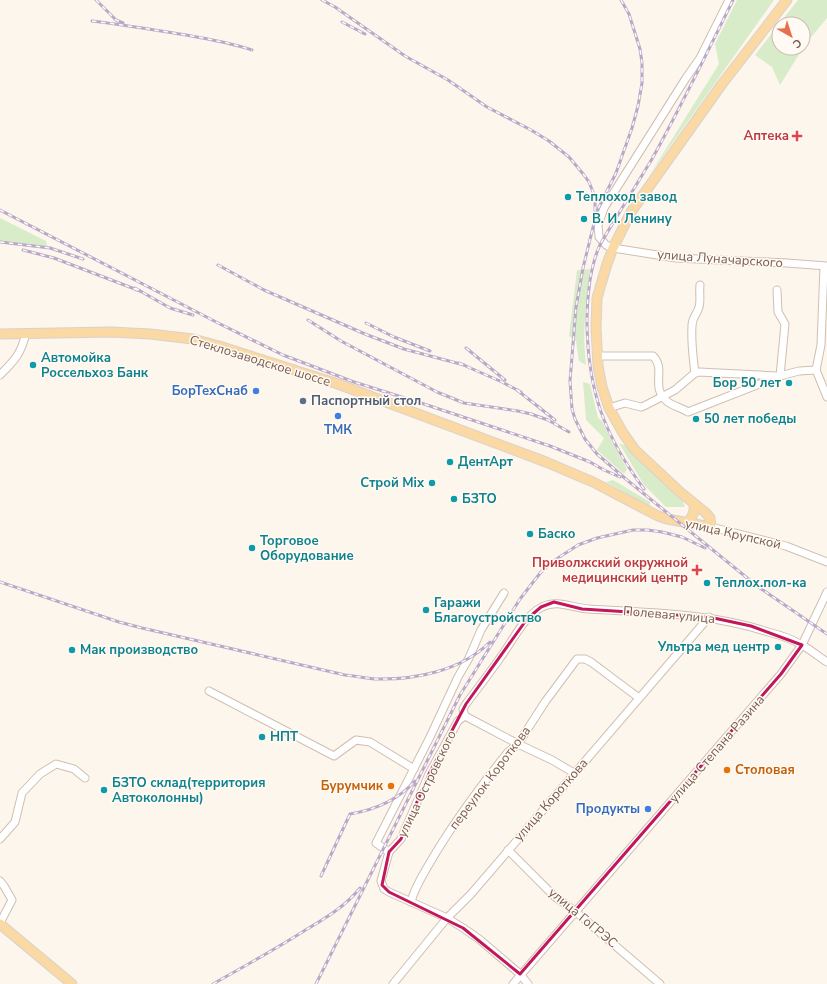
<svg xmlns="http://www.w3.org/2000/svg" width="827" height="984" font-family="'Nunito Sans',sans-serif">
  <rect width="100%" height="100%" fill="#fdf6ec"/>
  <!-- green -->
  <g fill="#d8ecc9">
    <polygon points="737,0 774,0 649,176 719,64 715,44"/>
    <polygon points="798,0 827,0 827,18 803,47 803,24 779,24 779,48 803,48 780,85 772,67 755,55"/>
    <polygon points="0,218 46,241 48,249 0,241"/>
    <path d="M590,269C586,300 582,333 586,365L579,361L576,341L569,336L577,270Z"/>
    <polygon points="583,382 590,384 598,418 602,421 610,438 627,469 624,474 597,450 604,438 586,420"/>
    <polygon points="619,443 631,448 682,499 685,507 666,507 644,485"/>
    <polygon points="613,480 650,502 650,507 606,482"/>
  </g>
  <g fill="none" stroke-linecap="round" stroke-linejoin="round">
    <defs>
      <g id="minor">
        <polyline points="729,0 700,58 686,78 604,208 598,225 599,237 606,245 613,248 676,258 787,263 827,266"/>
        <polyline points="824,267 821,345 816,370 827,397"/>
        <polyline points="777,290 778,312 785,324 780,376"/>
        <path d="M597,356H653C667,370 649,387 668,402C673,406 682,408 688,412L780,376L799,371L816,370"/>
        <path d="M695,373C693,358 691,342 692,326C692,317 697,315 699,307C701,301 699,292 700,285"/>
        <polyline points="695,373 699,372 777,376"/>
        <path d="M0,375C15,360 21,354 26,333"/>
        <polyline points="609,408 625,403 641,407 644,406 675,390 695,373"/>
        <polyline points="711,527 786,546 827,562"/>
        <polyline points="209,691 334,756 356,740 370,742 414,769"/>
        <path d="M465,716L463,709L466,704C477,689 489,674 500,658C512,642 524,616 542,607C557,599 572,608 589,609C649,613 710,613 768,632C780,635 792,639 802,645C811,650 819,657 827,662"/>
        <polyline points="465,716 458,721 429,774 401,839 389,852 381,881 384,889 389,892 447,918 463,928 479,939 520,974 528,984"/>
        <polyline points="465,716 518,744 552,760 574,773"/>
        <polyline points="0,839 15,822 22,793 40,774 56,764 74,769 85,778"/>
        <polyline points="508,850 554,896 576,912 660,984"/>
        <polyline points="389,852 376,843 430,737 458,677 469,658 481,630 504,593"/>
        <polyline points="0,881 4,886 12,900 0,923"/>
        <path d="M411,902C414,889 421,878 428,866C451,826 479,788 508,752L518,744L545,702L577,659H585L591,662L639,698"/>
        <polyline points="393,984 447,918 471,894 709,617"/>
        <polyline points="513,984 781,674 802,645 827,592"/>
      </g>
      <g id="major">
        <polyline points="0,334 111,332 150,334 193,339 219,346 338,384 546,462 593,482 658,516 667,519 711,527 710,518 706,513 680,492 635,450 623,433 609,408 602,387 598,366 596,328 597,298 607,264 613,248 631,212 722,84 787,0"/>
        <path d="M686,523C693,518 695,512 694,504"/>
        <polyline points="0,924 72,984"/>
      </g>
    </defs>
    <!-- minor casing -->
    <use href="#minor" stroke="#d1beb0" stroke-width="9"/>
    <!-- major casing -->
    <use href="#major" stroke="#dad1cd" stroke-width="11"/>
    <!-- minor -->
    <use href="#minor" stroke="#fff" stroke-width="7"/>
    <!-- major -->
    <use href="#major" stroke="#fbd9a5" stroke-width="9"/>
    <defs>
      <g id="rail">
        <polyline points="96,0 116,20 123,23"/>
        <polyline points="322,0 335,7 405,56 448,80 487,107 531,130 549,141 569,157 584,175 589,182 595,197 595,214"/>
        <polyline points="621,0 629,14 640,49 642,63 642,83 638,106 632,128 616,173 597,211 583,268 576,307 570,381 572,409 575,419 585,439 597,454 627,480 757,586 827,634"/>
        <path d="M92,21C124,25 155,30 186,35C209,39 231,43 252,50"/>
        <polyline points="342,22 365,34"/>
        <polyline points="0,210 220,324 283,355 354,382 424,404 550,446 590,462 604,470 620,477"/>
        <polyline points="0,242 50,248 83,259"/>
        <polyline points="23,250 54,258 140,291"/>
        <polyline points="218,265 264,290 365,334 404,349 464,365"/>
        <polyline points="135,288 170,308 193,315"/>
        <polyline points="308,320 341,341 437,392 464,403 518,411 531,414 548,420 569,432"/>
        <polyline points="366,323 394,337 430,351"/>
        <polyline points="466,348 505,380"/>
        <polyline points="459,363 502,382 521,392"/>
        <polyline points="517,390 555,420"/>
        <path d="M644,489C604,435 588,391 587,324C587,298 589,271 599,247C604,237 610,228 616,218C628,198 640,179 652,159C681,107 707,53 733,0"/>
        <path d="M0,582L119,622L142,628L345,675C355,676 365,678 375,679C415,680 461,671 490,642"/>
        <path d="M321,876L350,814C374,810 398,800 415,781"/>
        <path d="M213,984C243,967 274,950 304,931C324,919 345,907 360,888"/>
        <polyline points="316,984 460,695 520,599 541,572 555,560 578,545 597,538 633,530 648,530 662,532 682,537 705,548"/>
      </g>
    </defs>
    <!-- rail casing -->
    <use href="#rail" stroke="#b9a8c9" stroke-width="3"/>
    <!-- rail -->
    <use href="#rail" stroke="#fffaf3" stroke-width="1.5" stroke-dasharray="4.5" stroke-linecap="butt"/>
  </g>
  <!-- marked area -->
  <path fill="none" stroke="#c2185b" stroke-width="3" stroke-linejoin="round" d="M554,602L582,609L709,617L751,626L802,645L781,674L520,974L463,928L389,892L382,885L389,852L401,839L429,774L466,704L527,619L541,607Z"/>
  <!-- markers -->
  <g fill="#e0444e" stroke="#fffaf3" stroke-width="1.5">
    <path d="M795 130h4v4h4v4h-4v4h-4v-4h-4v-4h4z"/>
    <path d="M695 564h4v4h4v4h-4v4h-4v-4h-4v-4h4z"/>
  </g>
  <g fill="#0f9aa8" stroke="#fffaf3" stroke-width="1.5">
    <circle cx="568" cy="197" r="4"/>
    <circle cx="584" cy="219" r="4"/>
    <circle cx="33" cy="365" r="4"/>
    <circle cx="789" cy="383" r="4"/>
    <circle cx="696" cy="419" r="4"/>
    <circle cx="450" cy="462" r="4"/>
    <circle cx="432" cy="483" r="4"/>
    <circle cx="454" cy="499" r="4"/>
    <circle cx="530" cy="534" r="4"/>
    <circle cx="252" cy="548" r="4"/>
    <circle cx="707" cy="583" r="4"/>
    <circle cx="426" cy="610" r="4"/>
    <circle cx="778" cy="647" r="4"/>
    <circle cx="72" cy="650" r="4"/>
    <circle cx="262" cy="737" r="4"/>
    <circle cx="104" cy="790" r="4"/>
  </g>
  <g fill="#3f7fe0" stroke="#fffaf3" stroke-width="1.5">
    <circle cx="256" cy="391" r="4"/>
    <circle cx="338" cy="416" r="4"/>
    <circle cx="648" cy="809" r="4"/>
  </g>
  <circle fill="#5c6f8a" stroke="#fffaf3" stroke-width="1.5" cx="303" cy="401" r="4"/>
  <g fill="#e8710a" stroke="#fffaf3" stroke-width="1.5">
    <circle cx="727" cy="770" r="4"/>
    <circle cx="391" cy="786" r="4"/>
  </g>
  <g text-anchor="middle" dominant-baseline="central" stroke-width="3" stroke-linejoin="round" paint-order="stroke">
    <!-- health labels -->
    <g font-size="13" font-weight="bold" fill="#be3a42" stroke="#fffaf3" text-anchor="end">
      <text x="789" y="136">Аптека</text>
      <text x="688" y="563">Приволжский окружной<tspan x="688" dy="15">медицинский центр</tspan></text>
    </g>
    <!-- culture labels -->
    <g font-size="13" font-weight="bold" fill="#0d838f" stroke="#fffaf3" text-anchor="start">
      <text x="576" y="197">Теплоход завод</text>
      <text x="592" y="219">В. И. Ленину</text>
      <text x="41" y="358">Автомойка<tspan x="41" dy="15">Россельхоз Банк</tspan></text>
      <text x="781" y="383" text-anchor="end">Бор 50 лет</text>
      <text x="704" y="419">50 лет победы</text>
      <text x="458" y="462">ДентАрт</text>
      <text x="424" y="483" text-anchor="end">Строй Mix</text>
      <text x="462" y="499">БЗТО</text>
      <text x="538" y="534">Баско</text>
      <text x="260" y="541">Торговое<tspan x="260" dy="15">Оборудование</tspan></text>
      <text x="715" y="583">Теплох.пол-ка</text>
      <text x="434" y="603">Гаражи<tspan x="434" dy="15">Благоустройство</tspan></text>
      <text x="770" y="647" text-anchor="end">Ультра мед центр</text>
      <text x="80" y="650">Мак производство</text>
      <text x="270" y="737">НПТ</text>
      <text x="112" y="783">БЗТО склад(территория<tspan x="112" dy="15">Автоколонны)</tspan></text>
    </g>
    <!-- street labels -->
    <g font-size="13" fill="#7a5c4d" stroke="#fffaf3">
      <text transform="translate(720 259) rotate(4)">улица Луначарского</text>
      <text transform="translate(260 361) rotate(17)">Стеклозаводское шоссе</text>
      <text transform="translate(733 534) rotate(13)">улица Крупской</text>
      <text transform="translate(669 615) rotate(5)">Полевая улица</text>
      <text transform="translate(717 749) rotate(-49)">улица Степана Разина</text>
      <text transform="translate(490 778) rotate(-53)">переулок Короткова</text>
      <text transform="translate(427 784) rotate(-64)">улица Островского</text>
      <text transform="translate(551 800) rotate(-49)">улица Короткова</text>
      <text transform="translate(583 918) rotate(40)">улица ГоГРЭС</text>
    </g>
    <!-- shop labels -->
    <g font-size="13" font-weight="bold" fill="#366cbe" stroke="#fffaf3" text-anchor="end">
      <text x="248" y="391">БорТехСнаб</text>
      <text x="338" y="430" text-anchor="middle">ТМК</text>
      <text x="640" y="809">Продукты</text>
    </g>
    <!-- service labels -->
    <g font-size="13" font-weight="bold" fill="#4e5e75" stroke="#fffaf3" text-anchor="start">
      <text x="311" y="401">Паспортный стол</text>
    </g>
    <!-- food labels -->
    <g font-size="13" font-weight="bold" fill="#c56008" stroke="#fffaf3" text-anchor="start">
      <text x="735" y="770">Столовая</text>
      <text x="383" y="786" text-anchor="end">Бурумчик</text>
    </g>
  </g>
  <!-- north arrow -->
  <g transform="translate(791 36) rotate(141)"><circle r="19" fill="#fffaf3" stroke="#cabbb1"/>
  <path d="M0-3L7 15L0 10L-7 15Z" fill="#e76f51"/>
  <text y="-6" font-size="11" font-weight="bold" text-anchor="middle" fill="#7a5c4d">С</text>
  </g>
</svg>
